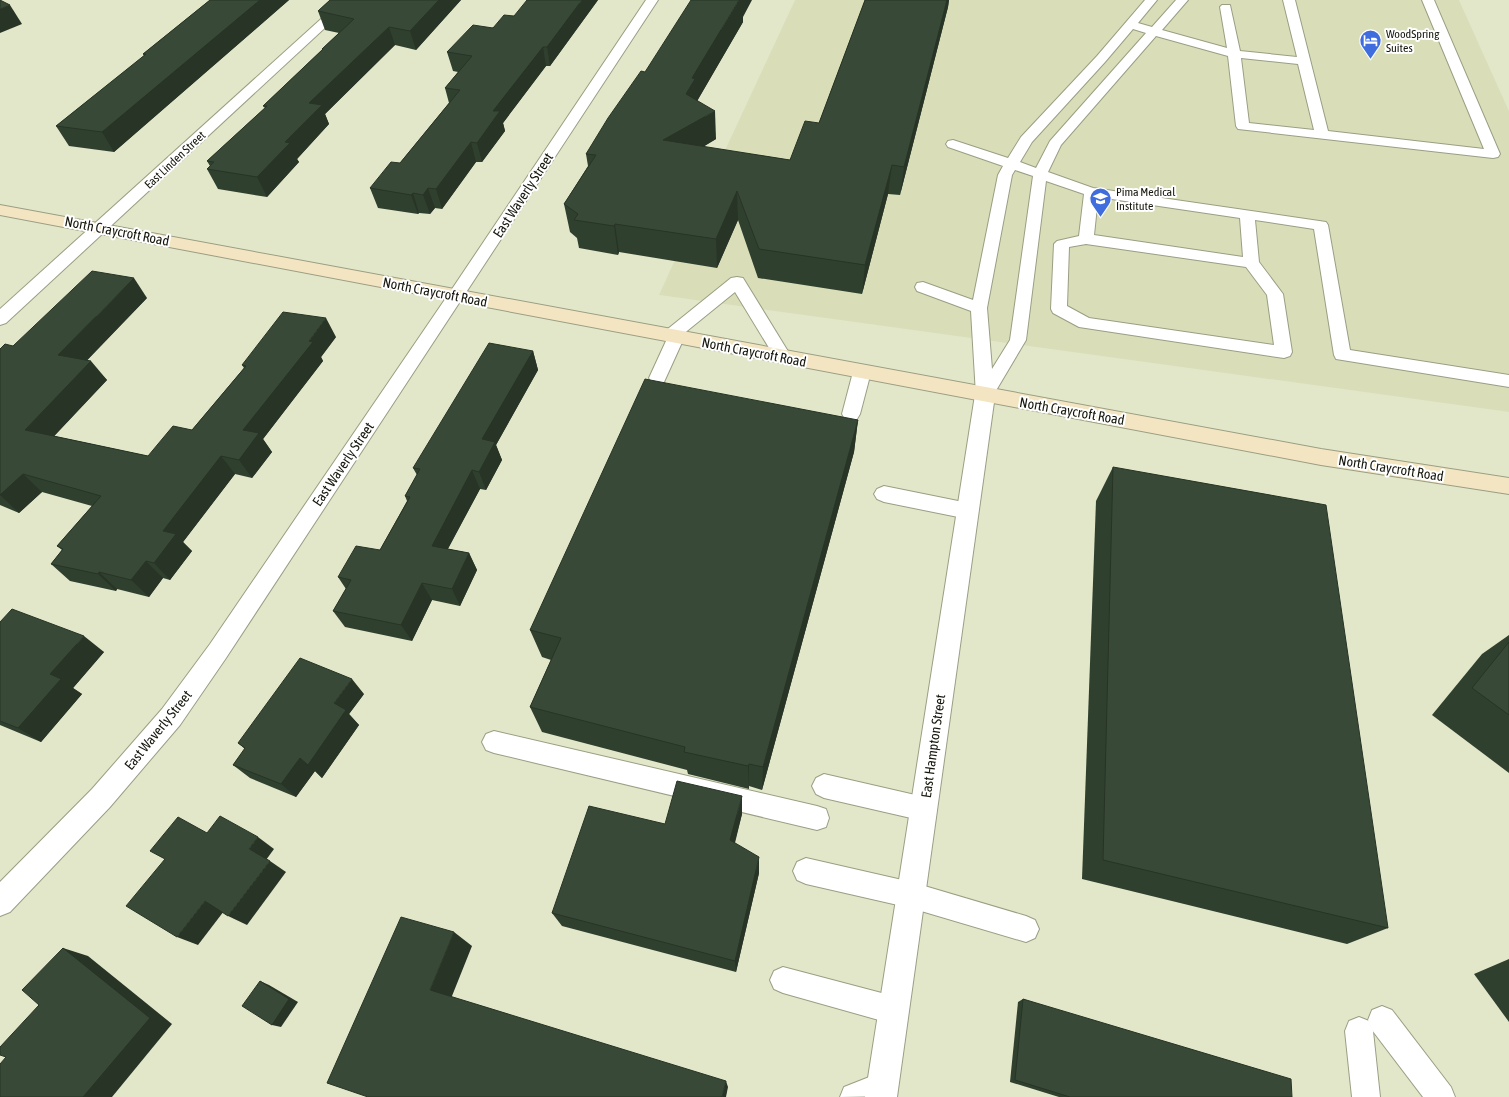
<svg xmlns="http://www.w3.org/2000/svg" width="1509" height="1097" font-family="'Asap Condensed',sans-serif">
  <rect width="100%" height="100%" fill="#e3e7ca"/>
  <!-- built -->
  <polygon fill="#d9deb9" points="795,0 1459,0 1509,111 1509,412 659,295 713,176"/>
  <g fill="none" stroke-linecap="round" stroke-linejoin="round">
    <defs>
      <g id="lane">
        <path d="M1145,0H1157L1138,23L1152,27L1176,0H1188L1162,30L1227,48L1220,7L1222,5H1230L1240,51L1297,57L1283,0H1295L1328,131L1484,149L1422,0H1434L1500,154L1498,157L1493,158L1238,129L1236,126L1228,56L1156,36L1061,145L1048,172L1093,188L1326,222L1328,225L1350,350L1509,375V387L1336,359L1334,355L1314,229L1255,220L1259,262L1283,294L1292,352L1290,356L1284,358L1079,327L1053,313L1051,309L1054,244L1057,241L1079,236L1084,194L1046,181L1026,340L991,399L985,401L979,399L976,395L971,311L917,291L915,287L917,283L923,282L973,300L998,175L1003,166L948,147L946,144L948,141L953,140L1008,158L1021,137L1097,56ZM1133,29L1146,33L1050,141L1036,168L1020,162L1032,142L1105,62ZM1241,58L1298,64L1314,130L1249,123ZM1015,170L1033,176L1010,340L992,369L987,308L1012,175ZM1098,197L1240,218L1243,257L1094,235ZM1086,244L1246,267L1267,295L1274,345L1089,318L1067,306L1069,247Z"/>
        <polygon points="737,277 743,278 789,353 791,357 789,361 783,363 777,361 735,292 682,335 684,338 664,382 658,384 652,382 649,378 666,341 662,336 664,332 731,278"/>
        <polygon points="862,366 868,368 871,372 860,414 857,419 851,421 845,419 842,414 853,372 856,368"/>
        <polygon points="884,486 968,503 975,506 978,511 975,516 968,519 884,502 877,499 874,494 877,489"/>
        <polygon points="494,731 817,806 826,809 829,818 826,827 817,830 494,753 486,750 482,742 486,734"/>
        <polygon points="824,774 924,797 933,801 936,809 933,817 924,821 824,798 816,794 812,786 816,778"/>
        <polygon points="806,858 911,882 1026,916 1035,920 1039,929 1035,938 1026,942 911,908 806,884 797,880 793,871 797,862"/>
        <polygon points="783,967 893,996 903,1000 907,1010 903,1020 893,1024 783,993 774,989 770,980 774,971"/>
        <polygon points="1382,1006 1392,1010 1451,1087 1455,1097 1423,1097 1372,1030 1368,1020 1372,1010"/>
        <polygon points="1359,1017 1369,1021 1373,1031 1380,1097 1352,1097 1345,1031 1349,1021"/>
        <polygon points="882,1072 892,1076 896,1086 892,1096 840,1097 844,1087"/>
      </g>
      <g id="street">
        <polygon points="342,0 355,0 6,323 0,325 0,309"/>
        <polygon points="646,0 658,0 226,658 180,725 110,807 10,912 0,916 0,882 92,789 162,709 210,644 450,292"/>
        <polygon points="985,388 992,390 995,395 897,1097 865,1097 975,395 978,390"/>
      </g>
      <polygon id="secondary" points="0,205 1321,449 1509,478 1509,494 1321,465 0,215"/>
    </defs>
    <!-- lane casing -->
    <use href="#lane" stroke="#9a9e83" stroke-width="2"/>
    <!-- street casing -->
    <use href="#street" stroke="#9a9e83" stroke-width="2"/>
    <!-- secondary casing -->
    <use href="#secondary" stroke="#9a9e83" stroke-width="2"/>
    <!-- lane -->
    <use href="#lane" fill="#fff" fill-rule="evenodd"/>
    <!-- street -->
    <use href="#street" fill="#fff" fill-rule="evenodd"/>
    <!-- secondary -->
    <use href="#secondary" fill="#f4e5c2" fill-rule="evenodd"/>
  </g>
  <!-- wall -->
  <g fill="#30402f">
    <polygon points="210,0 289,0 114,152 69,146 56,126 144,56 143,54"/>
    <polygon points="330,0 461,0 416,50 395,45 325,114 329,124 297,159 299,162 267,197 218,189 207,169 210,166 207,161 265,108 263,106 322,50 322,49 339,33 325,30 318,11"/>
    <polygon points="598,0 550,66 546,66 503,123 505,131 482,162 476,162 442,209 435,208 430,214 419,213 418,214 378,208 370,188 400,163 449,103 445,88 458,72 453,71 447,52 514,16"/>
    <polygon points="865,0 949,0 948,7 900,195 888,194 862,294 758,278 738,220 717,268 619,252 618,255 579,248 577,238 570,232 564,204 588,166 586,154 645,72 743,17 743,22 697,101 716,139 703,147 790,160 819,123"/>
    <polygon points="147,298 87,360 107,380 54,436 148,456 192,430 244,368 242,365 336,337 321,357 323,361 263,439 272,452 252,478 235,474 183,542 192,551 170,580 163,578 149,597 117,589 116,591 70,581 51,564 62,550 57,546 92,506 42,492 19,513 0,505 0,349 13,346"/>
    <polygon points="533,351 538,370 496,445 502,460 486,490 480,489 448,549 469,553 477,570 460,606 432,600 412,641 345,627 333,611 346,589 338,577 380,550 407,501 405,496 417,475 413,468"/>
    <polygon points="858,420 854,452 762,790 749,786 749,789 688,774 687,770 542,732 530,707 551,660 542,657 530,630"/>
    <polygon points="1113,467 1388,928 1347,944 1082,879 1096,501"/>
    <polygon points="0,622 104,652 73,688 82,694 41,742 0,725"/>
    <polygon points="1509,635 1509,773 1432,715 1482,654"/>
    <polygon points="364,694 349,714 359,725 322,778 315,771 296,797 250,778 233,765 245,749 238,743"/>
    <polygon points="742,814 735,843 759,873 736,972 562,926 552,913 665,824"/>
    <polygon points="1509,959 1509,1022 1474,974"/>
    <polygon points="1023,999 1292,1097 1059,1097 1010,1082 1018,1002"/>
  </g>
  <!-- shaded-wall -->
  <g fill="#273426">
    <polygon points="260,0 289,0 114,152 102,132"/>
    <polygon points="439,0 461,0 416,50 410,31"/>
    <polygon points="582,0 598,0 550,66 547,47"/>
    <polygon points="739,0 752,0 743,17 743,22 696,103 686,94 692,78"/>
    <polygon points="947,0 949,0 948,7 900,195 904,167"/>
    <polygon points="10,5 22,24 0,33 0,9"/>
    <polygon points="389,27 395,45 325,114 329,124 297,159 299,162 267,197 257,177 285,142 309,103"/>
    <polygon points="543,47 546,66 503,123 505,131 482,162 477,143 493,111"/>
    <polygon points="715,111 716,139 665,169 663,140"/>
    <polygon points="471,142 476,162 442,209 436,189"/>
    <polygon points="892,165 888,194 862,294 865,265"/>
    <polygon points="428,188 435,208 430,214 423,195"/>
    <polygon points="737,191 738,220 717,268 716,239"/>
    <polygon points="413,193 419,213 418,214 411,195"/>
    <polygon points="615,224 619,252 618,255 614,226"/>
    <polygon points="134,278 147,298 74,374 58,355"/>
    <polygon points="326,318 336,337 321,357 323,361 263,439 272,452 252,478 239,460 243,430"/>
    <polygon points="533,351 538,370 496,445 502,460 486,490 479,472 482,439"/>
    <polygon points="91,361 107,380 43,448 25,430"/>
    <polygon points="858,420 854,452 762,790 763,767"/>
    <polygon points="221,456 235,474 183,542 192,551 170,580 154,563 163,531"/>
    <polygon points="472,470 480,489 440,563 432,546"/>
    <polygon points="23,474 42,492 19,513 0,495"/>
    <polygon points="469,553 477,570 460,606 452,589"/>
    <polygon points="146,561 163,578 149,597 131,580"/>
    <polygon points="99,572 117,589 116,591 98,574"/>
    <polygon points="422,583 432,600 412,641 401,625"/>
    <polygon points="84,636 104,652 73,688 82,694 41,742 18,728 50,674"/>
    <polygon points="352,679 364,694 349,714 359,725 322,778 315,771 296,797 281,784 334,703"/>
    <polygon points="749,764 749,789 748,766"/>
    <polygon points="742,796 742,814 731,856 730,840"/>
    <polygon points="258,837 274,849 266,860 249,849"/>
    <polygon points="759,857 759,873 736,972 735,961"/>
    <polygon points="270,861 286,872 247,925 228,916"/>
    <polygon points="205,901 224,911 198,945 177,937"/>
    <polygon points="454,932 472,946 450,1001 430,990"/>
    <polygon points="63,948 88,956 172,1024 112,1097 83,1097"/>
    <polygon points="260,981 269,985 298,1002 281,1027 272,1025"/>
    <polygon points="726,1081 728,1087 726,1097 722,1097"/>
  </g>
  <!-- building -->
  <g fill="#384a37" stroke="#273426">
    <polygon points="0,0 10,5 0,9"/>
    <polygon points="210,0 260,0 102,132 56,126 146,54 143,54"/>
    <polygon points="330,0 439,0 410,31 389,27 309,103 322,105 285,142 290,143 257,177 207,169 214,162 207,161 267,106 263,106 323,49 322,49 354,19 318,11"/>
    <polygon points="527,0 582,0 547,47 543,47 493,111 500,111 477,143 471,142 436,189 428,188 423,195 413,193 411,195 370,188 391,162 400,163 460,90 445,88 472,56 447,52 473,25 493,28 504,15 514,16"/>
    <polygon points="691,0 739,0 692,78 695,79 686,94 715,111 663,140 790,160 805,121 819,123 865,0 947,0 904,167 892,165 865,265 759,249 737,191 716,239 615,224 614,226 574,220 578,214 564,204 596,155 586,154 608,118 641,71 645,72"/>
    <polygon points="92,271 134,278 58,355 91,361 25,430 148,456 173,426 192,430 246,366 242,365 283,312 326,318 309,341 313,342 243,430 259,433 239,460 221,456 163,531 176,534 154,563 146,561 131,580 99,572 98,574 51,564 63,549 57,546 101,496 23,474 0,495 0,349 5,344 13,346"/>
    <polygon points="489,343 533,351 482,439 495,442 479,472 472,470 432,546 469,553 452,589 422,583 401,625 333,611 351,580 338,577 356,546 380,550 410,497 405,496 420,469 413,468"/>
    <polygon points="645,379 858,420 763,767 749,764 748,766 684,752 685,747 530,707 561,638 530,630"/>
    <polygon points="1113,467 1326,505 1388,928 1103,860"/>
    <polygon points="12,609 84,636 50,674 61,679 18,728 0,721 0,622"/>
    <polygon points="1509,642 1509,715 1472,688"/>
    <polygon points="300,658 352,679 334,703 346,710 308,765 300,758 281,784 233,765 245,748 238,743"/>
    <polygon points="677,781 742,796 730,840 759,857 735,961 552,913 589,806 665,824"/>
    <polygon points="220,816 258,837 249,849 270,861 228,916 205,901 177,937 126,906 165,859 150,851 178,817 207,833"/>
    <polygon points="401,917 454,932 430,990 726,1081 722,1097 368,1097 327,1083"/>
    <polygon points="63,948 150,1018 83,1097 0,1097 0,1064 6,1057 0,1055 0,1047 39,1005 22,990"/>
    <polygon points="260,981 289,999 272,1025 242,1006"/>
    <polygon points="1023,999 1291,1079 1292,1097 1070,1097 1015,1080"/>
  </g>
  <!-- icons -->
  <defs>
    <symbol id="hotel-pin" viewBox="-11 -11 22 30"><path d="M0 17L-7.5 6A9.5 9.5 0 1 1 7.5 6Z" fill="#3f6dde" stroke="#fff"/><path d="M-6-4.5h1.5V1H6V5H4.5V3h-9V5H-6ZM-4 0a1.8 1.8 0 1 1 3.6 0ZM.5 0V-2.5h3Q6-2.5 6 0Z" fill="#fff"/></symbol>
    <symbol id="school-pin" viewBox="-11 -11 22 30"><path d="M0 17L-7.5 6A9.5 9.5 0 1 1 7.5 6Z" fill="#3f6dde" stroke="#fff"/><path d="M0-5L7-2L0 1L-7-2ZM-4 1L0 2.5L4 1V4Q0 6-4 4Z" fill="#fff"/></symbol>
  </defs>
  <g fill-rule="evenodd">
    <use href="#hotel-pin" x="1358" y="28" width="25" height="34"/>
    <use href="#school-pin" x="1088" y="186" width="25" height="34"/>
  </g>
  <g text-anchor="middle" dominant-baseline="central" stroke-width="4" stroke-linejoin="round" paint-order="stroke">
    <!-- far-poi labels -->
    <g font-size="12" fill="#15160c" stroke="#fff" text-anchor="start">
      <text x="1386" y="34">WoodSpring<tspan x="1386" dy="14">Suites</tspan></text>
      <text x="1116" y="192">Pima Medical<tspan x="1116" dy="14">Institute</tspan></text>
    </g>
    <!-- far-street labels -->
    <g font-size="12" fill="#15160c" stroke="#fff">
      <text transform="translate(175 160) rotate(-43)">East Linden Street</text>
    </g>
    <!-- street labels -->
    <g font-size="14" fill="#15160c" stroke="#fff">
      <text transform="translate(523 195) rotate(-57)">East Waverly Street</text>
      <text transform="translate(117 231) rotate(11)">North Craycroft Road</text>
      <text transform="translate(435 292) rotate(11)">North Craycroft Road</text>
      <text transform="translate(754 352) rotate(11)">North Craycroft Road</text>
      <text transform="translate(1072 411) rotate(10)">North Craycroft Road</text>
      <text transform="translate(343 464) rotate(-56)">East Waverly Street</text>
      <text transform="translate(1391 468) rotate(9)">North Craycroft Road</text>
      <text transform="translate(158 730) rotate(-51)">East Waverly Street</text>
      <text transform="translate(933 746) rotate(-82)">East Hampton Street</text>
    </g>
  </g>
</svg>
